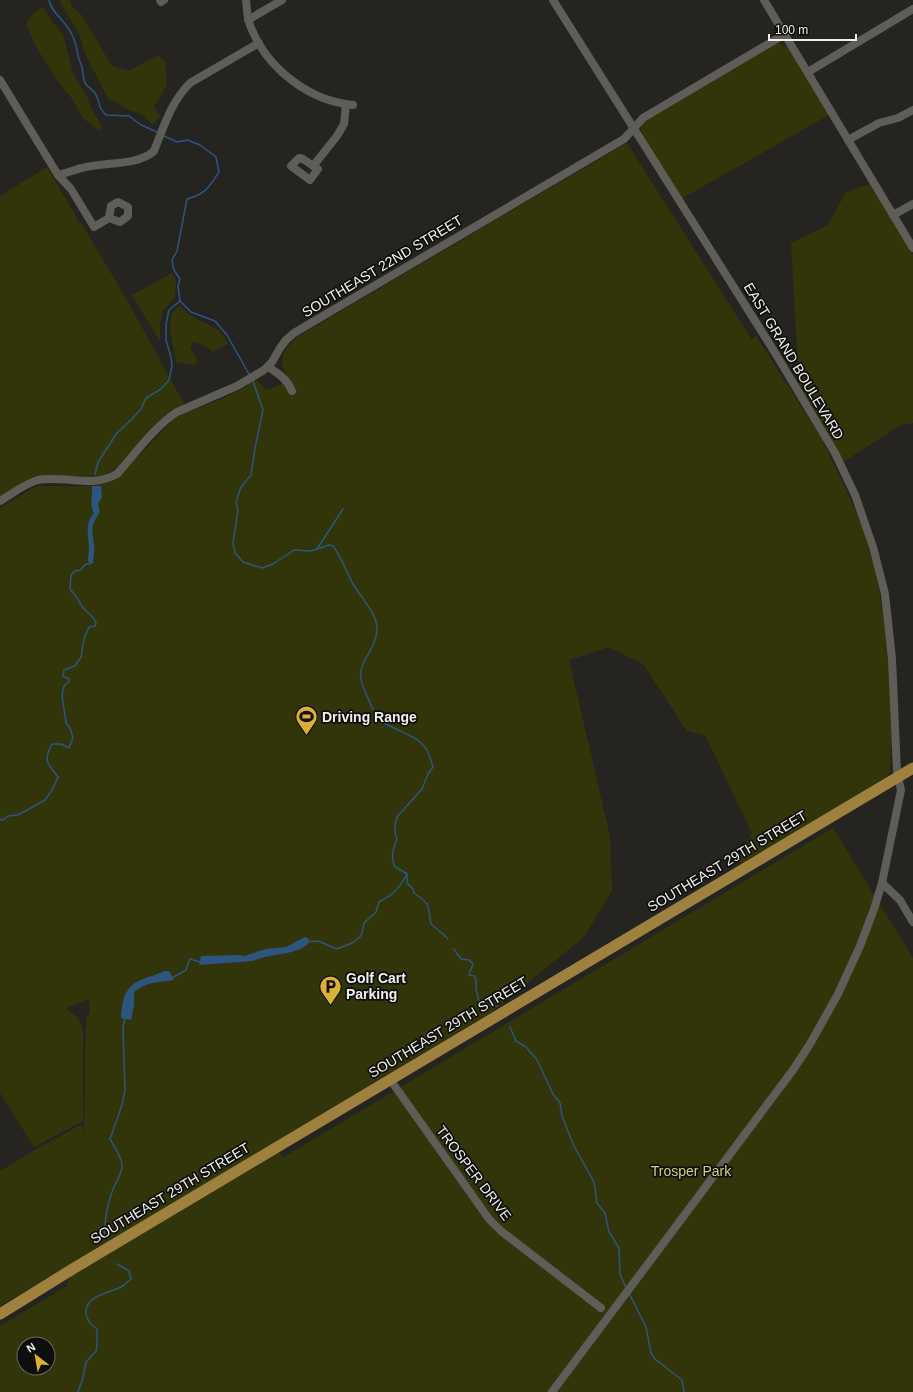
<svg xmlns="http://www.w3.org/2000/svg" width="913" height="1392" font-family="Arial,sans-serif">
  <rect width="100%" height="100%" fill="#262421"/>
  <!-- green -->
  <g fill="#323509" fill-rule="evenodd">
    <polygon points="60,0 70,0 72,7 80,13 112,66 129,71 158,55 165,62 167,85 154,106 160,116 153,125 143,115 127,109 108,98 86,56 80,36 63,7"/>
    <polygon points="43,7 51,20 63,35 74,76 88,98 90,106 101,125 100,131 84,119 72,99 53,74 35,45 26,24 33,14"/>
    <polygon points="777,43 788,47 829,115 681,199 643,137 641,130 643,123"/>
    <path d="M627,143L752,340L756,336L819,434L845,487L863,529L876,575L887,636L889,664L891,731L890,772L879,783L741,864L735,856L743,851L752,833L705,735L687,731L643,664L609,647L569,660L610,836L612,891L584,937L492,1012L275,1142L282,1158L833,828L913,958V1392H0V1326L67,1286L71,1265L0,1306V1171L35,1150L82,1124L84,1132L86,1017L90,1013L89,999L66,1008L78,1018L83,1028V1121L34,1147L0,1093V508L33,488L41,486C62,486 99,489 117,479L173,420L184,413L224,398L248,386V383L256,379L266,390L283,384L289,379C276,360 283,349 299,336ZM24,1344H48V1368H24Z"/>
    <polygon points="47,167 77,218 77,219 80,224 81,223 124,295 186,407 171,413 156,424 116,468 105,475 87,477 46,476 0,497 0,196"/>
    <polygon points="870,184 913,255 913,423 901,425 843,462 812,406 799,386 791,243 828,225 846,192"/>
    <polygon points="172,273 176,280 175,298 163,310 160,325 160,341 132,295"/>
    <path d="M179,305C185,310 190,316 197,319C212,327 221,328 228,344L213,352C206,346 201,343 192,342L190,348L197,359L196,364L194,365L176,362L170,330L171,315Z"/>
  </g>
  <!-- water -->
  <g fill="#2c567f">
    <path d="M92,486H101L102,497L98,504L100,512C90,527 92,528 94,545C95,550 93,558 93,564L88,562C88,557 89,551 89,547C88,534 85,524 94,513C89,504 93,496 92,486Z"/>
    <path d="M305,937L309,939L308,944C294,956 270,953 253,961L199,965L201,956L238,955L244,956L266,949L286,947Z"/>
    <path d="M164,971H169L174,980C160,982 145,982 134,992V1005L131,1020L121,1018C122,1001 124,986 143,979C150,976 157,975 164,971Z"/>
  </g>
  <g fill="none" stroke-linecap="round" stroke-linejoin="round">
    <!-- stream -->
    <g stroke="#2c567f" stroke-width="1.5">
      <path d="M49,0C52,14 65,20 71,33C75,40 77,48 78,56C79,60 81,64 82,67C83,72 83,78 85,83C88,88 95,90 97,97C101,107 98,107 106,115L129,116L141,125L157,132"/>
      <path d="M162,135L177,142L188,140L192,142L200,145L216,157L219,172C209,187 206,194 187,199L177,251L172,260L174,270L180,279L178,286L180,301L191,312L215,321L227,335L250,376"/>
      <path d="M253,381L263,410L255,448L251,475L241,487L236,502L238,510L233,543L235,553L243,562L262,568L273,564L294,550L311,551L329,545L333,546C342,558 346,571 353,584C360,596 378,615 377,629C376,654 352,663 364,689C368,698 373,712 379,719C382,723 388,725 392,727C416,739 426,739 433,767L428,774L422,789L397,817C394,826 394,831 397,839C393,851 391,853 394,866L407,874"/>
      <polyline points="95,474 98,462 117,433 131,420 141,409 146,398 161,389 169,380 172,366 171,357 166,340 166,324 169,310 180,301"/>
      <polyline points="317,549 343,509"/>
      <path d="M0,819L3,820L8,816L18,815L45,800L52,790L58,777C47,763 43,761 52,744H61L69,748L73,738L70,728L66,723L62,695L64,686L69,682V679L63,676L64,670L75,666L81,657L84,639L89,627L95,626L96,623C93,614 83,611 80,603C77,597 75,594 70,589L71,575L75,571L80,570L86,564H90L91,562"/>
      <path d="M407,874V883L413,889L414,893C432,906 427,904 431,924L444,935L448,939"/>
      <path d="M308,942L318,941L337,949L352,943L360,937L362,933L364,923L376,912L379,902C394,894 398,890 407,874"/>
      <path d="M454,949L461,959L469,960L473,964L469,975L475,976C477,981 476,984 476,989C477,993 478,995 478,999L483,1004L497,1006"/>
      <polyline points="172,978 186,970 190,959 200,962"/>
      <polyline points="510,1027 516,1041 526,1047 537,1060 553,1094 560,1103 562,1116 574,1146 594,1182 597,1203 605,1213 609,1232 619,1248 620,1274 626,1288"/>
      <path d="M104,1238C105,1221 106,1208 112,1192C115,1183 122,1175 122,1165C122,1157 114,1147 110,1139L121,1108L125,1091L123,1028L125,1018"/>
      <polyline points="629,1293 646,1327 651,1353 655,1359 682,1380 684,1392"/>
      <path d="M78,1392L83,1378L86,1362L96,1351L97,1345V1329C92,1325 87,1321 86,1314C84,1296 109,1293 121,1287C125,1285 128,1281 131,1279L129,1271L117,1264"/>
    </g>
    <!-- minor -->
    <g stroke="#5f5d58" stroke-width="8">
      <polyline points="160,0 161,2 164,0"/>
      <path d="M246,0C247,10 247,21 252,30C269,70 310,101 353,105"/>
      <polyline points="764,0 913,248"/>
      <polyline points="248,20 282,0"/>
      <polyline points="808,72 913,9"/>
      <polyline points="0,80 58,175 71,189 94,227 109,218 120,222 128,216 128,207 118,202 111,206 109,218"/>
      <polyline points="848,140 879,123 898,118 913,110"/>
      <polygon points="299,158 303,159 318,169 310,180 291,166"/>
      <polyline points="313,166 337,136 344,124 346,104"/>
      <path d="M58,175C66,173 74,170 82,168C102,162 138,166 154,151C164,126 171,102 190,83L259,43"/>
      <polyline points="893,215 913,204"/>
      <path d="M268,367C279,374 287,379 292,391"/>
      <path d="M0,501C12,494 24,484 38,480C43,479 49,479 53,479C76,479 96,486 117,474C136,453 153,428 177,412L237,386L264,370L272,362L280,348L286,340L294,333L624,139L643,118L785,34"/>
      <polyline points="882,883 900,900 913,922"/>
      <polyline points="394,1085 489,1219 501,1231 601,1308"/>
      <polyline points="552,1392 793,1070 810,1044 838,994 860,946 874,909 882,883 901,790 897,772 892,659 885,594 873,547 855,495 835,453 774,351 553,0"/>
    </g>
    <!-- major -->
    <polyline stroke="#9f813f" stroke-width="11" points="0,1314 71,1270 913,768"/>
  </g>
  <!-- icons -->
  <defs>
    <symbol id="stadium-pin" viewBox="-11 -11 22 30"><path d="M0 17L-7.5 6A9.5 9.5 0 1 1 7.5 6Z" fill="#ddb133" stroke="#0e0e0c"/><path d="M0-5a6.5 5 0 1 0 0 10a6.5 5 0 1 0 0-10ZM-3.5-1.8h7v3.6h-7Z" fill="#111"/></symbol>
    <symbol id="parking-pin" viewBox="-11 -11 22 30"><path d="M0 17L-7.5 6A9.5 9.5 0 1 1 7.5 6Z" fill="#ddb133" stroke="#0e0e0c"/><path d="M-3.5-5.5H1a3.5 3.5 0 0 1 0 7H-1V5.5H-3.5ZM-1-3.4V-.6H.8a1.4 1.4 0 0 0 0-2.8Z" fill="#111"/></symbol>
  </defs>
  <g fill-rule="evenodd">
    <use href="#stadium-pin" x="294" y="704" width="25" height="34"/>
    <use href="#parking-pin" x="318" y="974" width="25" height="34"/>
  </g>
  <g text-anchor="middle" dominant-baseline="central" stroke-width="3.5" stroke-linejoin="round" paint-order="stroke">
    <!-- street labels -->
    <g font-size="14" fill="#f0efec" stroke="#0e0e0c">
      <text transform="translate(382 266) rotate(-31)">SOUTHEAST 22ND STREET</text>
      <text transform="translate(794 361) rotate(59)">EAST GRAND BOULEVARD</text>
      <text transform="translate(727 861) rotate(-31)">SOUTHEAST 29TH STREET</text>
      <text transform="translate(448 1027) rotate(-31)">SOUTHEAST 29TH STREET</text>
      <text transform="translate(474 1173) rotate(53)">TROSPER DRIVE</text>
      <text transform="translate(170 1193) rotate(-31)">SOUTHEAST 29TH STREET</text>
    </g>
    <!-- poi labels -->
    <g font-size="14" font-weight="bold" fill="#f0efec" stroke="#0e0e0c" text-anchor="start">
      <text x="322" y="717">Driving Range</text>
      <text x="346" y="978">Golf Cart<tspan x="346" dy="16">Parking</tspan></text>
    </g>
    <!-- park labels -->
    <g font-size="14" fill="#cdd57d" stroke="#0e0e0c">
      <text x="691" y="1171">Trosper Park</text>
    </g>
  </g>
  <!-- north arrow -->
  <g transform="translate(36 1356) rotate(329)"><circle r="19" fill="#0e0e0c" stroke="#686866"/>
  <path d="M0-3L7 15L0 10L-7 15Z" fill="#ddb133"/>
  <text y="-6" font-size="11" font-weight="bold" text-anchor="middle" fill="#f0efec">N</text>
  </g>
  <!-- scale -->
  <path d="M769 34v6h87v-6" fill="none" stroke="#f0efec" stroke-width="2"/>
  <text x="775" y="34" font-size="12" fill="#f0efec" stroke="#0e0e0c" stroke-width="3" paint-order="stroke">100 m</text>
</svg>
